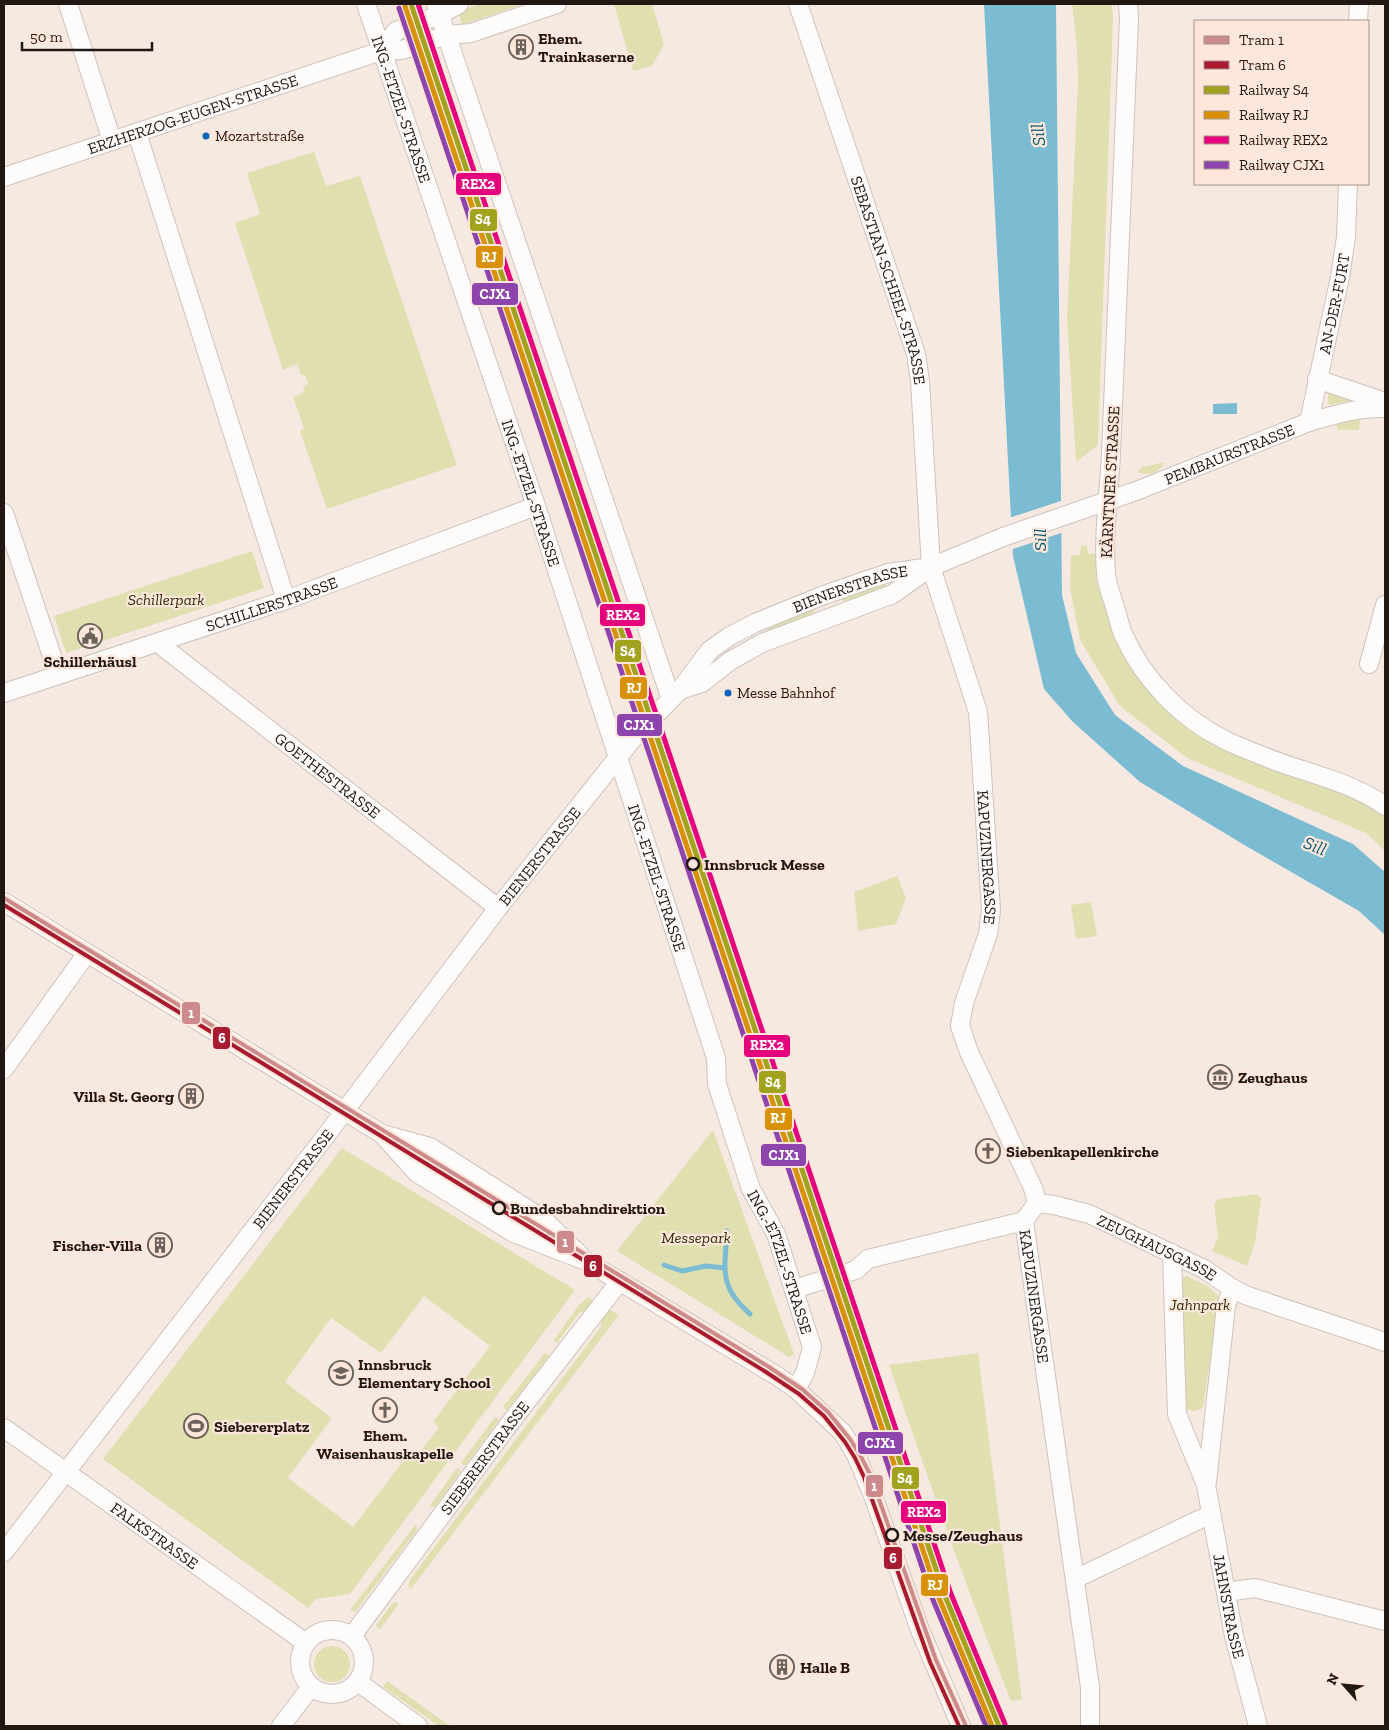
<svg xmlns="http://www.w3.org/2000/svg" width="1389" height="1730" font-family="'Zilla Slab',serif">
  <rect width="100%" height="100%" fill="#f6e9e2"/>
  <!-- green -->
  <g fill="#e0dfb0" fill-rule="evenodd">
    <polygon points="480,4 524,4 462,25 458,11"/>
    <polygon points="614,4 652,4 664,44 652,66 633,71"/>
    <polygon points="1072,4 1112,4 1113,20 1098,445 1076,462 1067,319 1078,82 1077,47"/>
    <polygon points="314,152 326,186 360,176 457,465 327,509 300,431 304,429 293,397 304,392 303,387 308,384 305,375 301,375 297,364 283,370 235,223 260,214 247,173"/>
    <polygon points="1328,391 1355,400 1330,405 1328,403"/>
    <polygon points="1357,418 1360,421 1359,430 1337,430 1337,423"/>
    <path d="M1165,462C1158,473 1150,477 1137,472L1142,467Z"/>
    <polygon points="1081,545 1087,546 1088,554 1097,554 1096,580 1107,613 1118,637 1222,747 1377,808 1385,813 1385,851 1366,833 1187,758 1120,706 1080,640 1070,588 1071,555 1080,555"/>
    <polygon points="252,551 264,588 66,653 54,616"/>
    <path d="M885,582L887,589C876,593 851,605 841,600V597Z"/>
    <polygon points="816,607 815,611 808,618 766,632 768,625"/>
    <polygon points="897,876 906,898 896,924 858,931 854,892"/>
    <polygon points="1091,902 1097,936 1076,939 1071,905"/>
    <polygon points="713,1130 794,1354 789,1357 617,1251"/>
    <path d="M342,1148L575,1290L350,1594L316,1599L308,1608L103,1459ZM424,1296L490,1346L433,1422L439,1427L417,1456L410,1452L353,1527L288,1478L332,1418L285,1382L331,1318L381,1353Z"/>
    <polygon points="1257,1194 1261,1199 1255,1243 1247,1266 1212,1251 1218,1237 1214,1204 1218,1199"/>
    <polygon points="1187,1276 1209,1287 1219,1297 1203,1408 1194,1411 1185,1409 1181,1282 1184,1277"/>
    <polygon points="588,1297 591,1298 592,1302 585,1313 580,1312 557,1343 554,1340 579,1305"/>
    <path d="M610,1310L619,1315L411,1589L408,1586L411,1578L601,1327C601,1319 604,1314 610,1310Z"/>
    <polygon points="545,1353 549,1356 507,1410 503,1407"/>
    <path d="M978,1353L1022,1700L1011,1701C967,1590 928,1478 889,1365Z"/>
    <polygon points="495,1417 499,1420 465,1466 461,1463"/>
    <polygon points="457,1468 461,1471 435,1507 429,1507"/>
    <polygon points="416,1524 417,1530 355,1612 350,1610"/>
    <polygon points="394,1602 399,1604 379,1630 376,1625"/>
    <circle cx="332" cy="1664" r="18"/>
    <polygon points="387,1681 450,1726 439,1726 383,1687"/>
  </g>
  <!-- water -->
  <g fill="#7cbcd3">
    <polygon points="984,4 1056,4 1062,595 1076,653 1115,715 1183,766 1353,844 1385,872 1385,935 1359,911 1246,846 1140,782 1072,721 1044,689 1013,556"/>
    <polygon points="1237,403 1237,414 1213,414 1213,404"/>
  </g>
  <!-- pier -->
  <polygon fill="#f6e9e2" points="1064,500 1064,532 1010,550 1009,518"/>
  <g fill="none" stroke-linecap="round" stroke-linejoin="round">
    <!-- stream -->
    <g stroke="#7cbcd3" stroke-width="5">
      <path d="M727,1231C725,1270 718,1286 750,1314"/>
      <polyline points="664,1265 682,1271 706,1266 725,1268"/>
    </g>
    <defs>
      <g id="minor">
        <polyline points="68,4 112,141"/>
        <path id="s1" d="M366,4L536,506L716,1058L717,1084L751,1189L776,1234L812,1347L805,1373L796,1389"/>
        <polyline points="436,4 671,699"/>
        <path id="s2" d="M798,4L916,354L920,381L931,567L978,712L991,910L988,934L964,1003L960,1026L969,1052L1033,1188L1037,1203L1024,1221L1090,1687V1726"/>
        <path d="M1128,4L1129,18L1111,454C1109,494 1103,534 1106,574C1107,586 1113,599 1116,611C1119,619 1120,628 1124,636C1144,680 1182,719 1225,740C1237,746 1250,751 1263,756C1303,773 1349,780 1385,806"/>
        <polyline points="1358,21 1359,4"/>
        <polyline points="381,51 396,31 440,15 459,4"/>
        <polyline points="137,133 286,600"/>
        <path id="s3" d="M4,177L381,51L402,50L447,35L471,33L557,4"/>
        <polyline points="1317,379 1385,402"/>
        <path id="s4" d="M1309,422L1340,277L1346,237L1348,184"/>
        <polyline points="4,513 58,674"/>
        <path id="s5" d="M158,643L498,908"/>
        <polyline points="1369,664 1385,605"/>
        <path id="s6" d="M680,690L702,683L730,661L762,643L893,594L931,567L1003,537L1136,491L1309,422C1334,415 1359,407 1385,408"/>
        <path id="s7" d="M4,693L286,600L536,506"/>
        <polyline points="4,902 382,1134 430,1147 543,1219 580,1255"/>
        <polyline points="4,1069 87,953"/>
        <polyline points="382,1134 417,1173 514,1233 586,1261 777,1376 796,1389 843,1433 857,1457 874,1498 920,1630 961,1726"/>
        <path id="s8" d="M1037,1203L1054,1205L1089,1214L1204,1269L1232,1288L1245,1295L1385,1342"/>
        <path id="s9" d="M1172,1253L1177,1414L1206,1485L1234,1636L1258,1726"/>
        <polyline points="794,1289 856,1270 868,1259 1024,1221"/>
        <path id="s10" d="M4,1428L306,1643"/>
        <polyline points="1207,1482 1226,1306 1232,1288"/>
        <path id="s11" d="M4,1552L318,1146L498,908L635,736L680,690L710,650L730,636L755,623L824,595L888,573L931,567"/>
        <polyline points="1075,1579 1211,1514"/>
        <polyline points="1226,1592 1255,1588 1385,1621"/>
        <circle cx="332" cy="1662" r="32"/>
        <path id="s12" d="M352,1636L510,1423L620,1281"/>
        <polyline points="358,1682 418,1726"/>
        <polyline points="281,1726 311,1687"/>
      </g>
    </defs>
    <!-- minor casing -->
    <use href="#minor" stroke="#cdc2bc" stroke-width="20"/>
    <!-- minor -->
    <use href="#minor" stroke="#fefcfb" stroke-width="18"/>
    <defs>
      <polyline id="rail-1" points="411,4 945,1596 999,1726"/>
      <polyline id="rail-2" points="405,6 939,1598 992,1726"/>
      <polyline id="rail-3" points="418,4 951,1594 1005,1724"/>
      <polyline id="rail-4" points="399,8 933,1600 986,1726"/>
    </defs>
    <!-- rail-1 casing -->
    <use href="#rail-1" stroke="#fee7da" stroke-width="9"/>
    <!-- rail-2 casing -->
    <use href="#rail-2" stroke="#fee7da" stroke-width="9"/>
    <!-- rail-3 casing -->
    <use href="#rail-3" stroke="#fee7da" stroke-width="9"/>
    <!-- rail-4 casing -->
    <use href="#rail-4" stroke="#fee7da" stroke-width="9"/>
    <!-- rail-1 -->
    <use href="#rail-1" stroke="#a1a31e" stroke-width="5"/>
    <!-- rail-2 -->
    <use href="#rail-2" stroke="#d79103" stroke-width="5"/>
    <!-- rail-3 -->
    <use href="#rail-3" stroke="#e5007d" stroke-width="5"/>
    <!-- rail-4 -->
    <use href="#rail-4" stroke="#8e44ad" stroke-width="5"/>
    <defs>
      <polyline id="tram-1" points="4,898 769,1367 802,1389 828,1412 850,1439 860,1455 870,1474 936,1660 966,1726"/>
      <polyline id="tram-2" points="4,905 766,1372 799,1394 824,1416 845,1442 855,1458 864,1477 930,1662 959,1726"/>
    </defs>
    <!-- tram-1 casing -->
    <use href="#tram-1" stroke="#fee7da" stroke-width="8"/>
    <!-- tram-2 casing -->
    <use href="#tram-2" stroke="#fee7da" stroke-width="8"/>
    <!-- tram-1 -->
    <use href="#tram-1" stroke="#cc8a8d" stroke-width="4"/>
    <!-- tram-2 -->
    <use href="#tram-2" stroke="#a81a30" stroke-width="4"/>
  </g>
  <!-- icons -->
  <defs>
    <symbol id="building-ring" viewBox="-11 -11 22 22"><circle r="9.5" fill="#fee7da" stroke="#6c615b" stroke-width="1.5"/><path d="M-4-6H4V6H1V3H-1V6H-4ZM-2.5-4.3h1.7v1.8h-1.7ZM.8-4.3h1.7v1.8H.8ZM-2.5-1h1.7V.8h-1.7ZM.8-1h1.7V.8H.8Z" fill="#6c615b"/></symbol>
    <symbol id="civic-ring" viewBox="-11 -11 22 22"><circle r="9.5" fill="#fee7da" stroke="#6c615b" stroke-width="1.5"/><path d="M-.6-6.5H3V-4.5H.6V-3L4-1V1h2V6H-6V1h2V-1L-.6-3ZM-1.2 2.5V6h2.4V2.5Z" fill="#6c615b"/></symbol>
    <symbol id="museum-ring" viewBox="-11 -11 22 22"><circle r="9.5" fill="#fee7da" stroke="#6c615b" stroke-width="1.5"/><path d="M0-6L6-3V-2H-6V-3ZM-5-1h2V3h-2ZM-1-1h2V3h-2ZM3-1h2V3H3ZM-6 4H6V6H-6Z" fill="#6c615b"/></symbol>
    <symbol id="church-ring" viewBox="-11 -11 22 22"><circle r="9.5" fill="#fee7da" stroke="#6c615b" stroke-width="1.5"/><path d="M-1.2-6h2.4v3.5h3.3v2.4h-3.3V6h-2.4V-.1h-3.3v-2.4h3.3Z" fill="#6c615b"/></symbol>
    <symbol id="school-ring" viewBox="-11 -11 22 22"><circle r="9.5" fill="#fee7da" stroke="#6c615b" stroke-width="1.5"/><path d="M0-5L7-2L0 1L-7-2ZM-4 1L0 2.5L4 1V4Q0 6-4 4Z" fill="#6c615b"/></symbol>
    <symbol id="stadium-ring" viewBox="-11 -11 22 22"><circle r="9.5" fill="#fee7da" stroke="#6c615b" stroke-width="1.5"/><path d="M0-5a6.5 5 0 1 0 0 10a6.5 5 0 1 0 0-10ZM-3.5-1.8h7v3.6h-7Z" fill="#6c615b"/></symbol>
  </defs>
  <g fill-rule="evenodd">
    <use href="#building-ring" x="507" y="33" width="28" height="28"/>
    <use href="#civic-ring" x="76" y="622" width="28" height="28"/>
    <use href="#museum-ring" x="1206" y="1063" width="28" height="28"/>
    <use href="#building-ring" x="177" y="1082" width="28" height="28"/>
    <use href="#church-ring" x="974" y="1137" width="28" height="28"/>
    <use href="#building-ring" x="146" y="1231" width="28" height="28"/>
    <use href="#school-ring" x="327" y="1359" width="28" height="28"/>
    <use href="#church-ring" x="371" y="1396" width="28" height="28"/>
    <use href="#stadium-ring" x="182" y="1412" width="28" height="28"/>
    <use href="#building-ring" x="768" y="1653" width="28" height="28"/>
  </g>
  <!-- markers -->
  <g fill="#0065bd" stroke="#fee7da" stroke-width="2">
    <circle cx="206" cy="136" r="4.5"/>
    <circle cx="728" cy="693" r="4.5"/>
  </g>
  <g fill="#fee7da" stroke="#221813" stroke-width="2.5">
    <circle cx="693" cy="864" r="6"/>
    <circle cx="499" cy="1208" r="6"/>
    <circle cx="892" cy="1535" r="6"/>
  </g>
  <g text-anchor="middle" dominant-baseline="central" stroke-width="4.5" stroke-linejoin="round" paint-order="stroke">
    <!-- bus labels -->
    <g font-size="15" fill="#221813" stroke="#fee7da" text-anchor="start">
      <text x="215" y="136">Mozartstraße</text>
      <text x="737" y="693">Messe Bahnhof</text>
    </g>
    <!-- poi labels -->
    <g font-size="16" font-weight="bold" fill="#221813" stroke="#fee7da" text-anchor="start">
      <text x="538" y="38">Ehem.<tspan x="538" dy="18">Trainkaserne</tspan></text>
      <text x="90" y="661" text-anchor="middle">Schillerhäusl</text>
      <text x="1238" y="1077">Zeughaus</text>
      <text x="174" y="1096" text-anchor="end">Villa St. Georg</text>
      <text x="1006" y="1151">Siebenkapellenkirche</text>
      <text x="142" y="1245" text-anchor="end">Fischer-Villa</text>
      <text x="358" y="1364">Innsbruck<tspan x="358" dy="18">Elementary School</tspan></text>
      <text x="214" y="1426">Siebererplatz</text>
      <text x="385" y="1435" text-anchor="middle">Ehem.<tspan x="385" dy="18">Waisenhauskapelle</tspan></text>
      <text x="800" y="1667">Halle B</text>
    </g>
    <!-- street labels -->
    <g font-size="16" fill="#221813" stroke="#fee7da">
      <text stroke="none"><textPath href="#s1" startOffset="111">ING.-ETZEL-STRASSE</textPath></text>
      <text stroke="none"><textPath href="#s3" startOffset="199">ERZHERZOG-EUGEN-STRASSE</textPath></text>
      <text stroke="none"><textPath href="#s2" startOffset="291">SEBASTIAN-SCHEEL-STRASSE</textPath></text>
      <text stroke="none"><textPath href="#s4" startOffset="121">AN-DER-FURT</textPath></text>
      <text stroke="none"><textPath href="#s6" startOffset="601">PEMBAURSTRASSE</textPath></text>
      <text transform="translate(1110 482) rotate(-87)">KÄRNTNER STRASSE</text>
      <text stroke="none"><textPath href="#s1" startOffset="516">ING.-ETZEL-STRASSE</textPath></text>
      <text stroke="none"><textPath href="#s11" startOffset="1300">BIENERSTRASSE</textPath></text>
      <text stroke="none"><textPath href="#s7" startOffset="282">SCHILLERSTRASSE</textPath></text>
      <text stroke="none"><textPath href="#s5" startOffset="215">GOETHESTRASSE</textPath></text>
      <text stroke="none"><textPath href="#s11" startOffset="878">BIENERSTRASSE</textPath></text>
      <text stroke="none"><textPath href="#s2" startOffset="881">KAPUZINERGASSE</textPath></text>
      <text stroke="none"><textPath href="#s1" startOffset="921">ING.-ETZEL-STRASSE</textPath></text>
      <text stroke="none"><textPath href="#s11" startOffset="472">BIENERSTRASSE</textPath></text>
      <text stroke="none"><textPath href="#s8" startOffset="129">ZEUGHAUSGASSE</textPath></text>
      <text stroke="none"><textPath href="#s1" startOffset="1326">ING.-ETZEL-STRASSE</textPath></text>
      <text stroke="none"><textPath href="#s2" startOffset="1346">KAPUZINERGASSE</textPath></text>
      <text stroke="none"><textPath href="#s12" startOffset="222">SIEBERERSTRASSE</textPath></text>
      <text stroke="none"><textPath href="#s10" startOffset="185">FALKSTRASSE</textPath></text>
      <text stroke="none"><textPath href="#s9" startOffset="361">JAHNSTRASSE</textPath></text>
    </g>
    <!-- park labels -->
    <g font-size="16" font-style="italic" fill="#2d2f0b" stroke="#fee7da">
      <text x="166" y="599">Schillerpark</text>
      <text x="696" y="1237">Messepark</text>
      <text x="1200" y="1304">Jahnpark</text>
    </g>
    <!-- stop labels -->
    <g font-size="16" font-weight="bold" fill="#221813" stroke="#fee7da" text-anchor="start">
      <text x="704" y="864">Innsbruck Messe</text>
      <text x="510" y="1208">Bundesbahndirektion</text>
      <text x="903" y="1535">Messe/Zeughaus</text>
    </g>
    <!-- water labels -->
    <g font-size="18" font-style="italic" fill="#0b5b75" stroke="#fee7da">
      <text transform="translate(1038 135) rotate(-96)">Sill</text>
      <text transform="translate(1040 540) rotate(-90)">Sill</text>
      <text transform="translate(1315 846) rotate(22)">Sill</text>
    </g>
  </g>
  <g stroke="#fee7da" stroke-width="2">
    <rect x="455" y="172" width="47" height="24" rx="5" fill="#e5007d"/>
    <rect x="469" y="208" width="29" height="24" rx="5" fill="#a1a31e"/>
    <rect x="475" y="245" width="29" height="24" rx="5" fill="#d79103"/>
    <rect x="471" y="282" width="48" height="24" rx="5" fill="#8e44ad"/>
    <rect x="599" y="603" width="47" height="24" rx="5" fill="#e5007d"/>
    <rect x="614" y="639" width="28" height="24" rx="5" fill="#a1a31e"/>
    <rect x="619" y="676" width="29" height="24" rx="5" fill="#d79103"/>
    <rect x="616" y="713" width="47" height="24" rx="5" fill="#8e44ad"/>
    <rect x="181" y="1001" width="20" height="24" rx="5" fill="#cc8a8d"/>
    <rect x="212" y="1026" width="19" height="24" rx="5" fill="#a81a30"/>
    <rect x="743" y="1034" width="48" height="24" rx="5" fill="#e5007d"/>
    <rect x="758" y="1070" width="29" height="24" rx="5" fill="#a1a31e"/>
    <rect x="764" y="1107" width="29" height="24" rx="5" fill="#d79103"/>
    <rect x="760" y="1143" width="47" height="24" rx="5" fill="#8e44ad"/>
    <rect x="556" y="1230" width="19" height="24" rx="5" fill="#cc8a8d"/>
    <rect x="583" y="1254" width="20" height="24" rx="5" fill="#a81a30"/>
    <rect x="857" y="1431" width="47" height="24" rx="5" fill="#8e44ad"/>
    <rect x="891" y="1466" width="29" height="24" rx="5" fill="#a1a31e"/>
    <rect x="865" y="1474" width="19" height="24" rx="5" fill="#cc8a8d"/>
    <rect x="900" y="1500" width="47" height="24" rx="5" fill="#e5007d"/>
    <rect x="883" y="1546" width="20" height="24" rx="5" fill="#a81a30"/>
    <rect x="920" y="1573" width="29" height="24" rx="5" fill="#d79103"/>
  </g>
  <g font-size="14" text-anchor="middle" font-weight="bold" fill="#fff">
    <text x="478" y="189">REX2</text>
    <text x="483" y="224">S4</text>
    <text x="489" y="262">RJ</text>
    <text x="495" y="299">CJX1</text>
    <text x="623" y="620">REX2</text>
    <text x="628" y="656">S4</text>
    <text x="634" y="693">RJ</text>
    <text x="639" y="730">CJX1</text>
    <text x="191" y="1018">1</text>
    <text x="222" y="1043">6</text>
    <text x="767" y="1050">REX2</text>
    <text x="773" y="1087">S4</text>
    <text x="778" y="1123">RJ</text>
    <text x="784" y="1160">CJX1</text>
    <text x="565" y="1247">1</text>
    <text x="593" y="1271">6</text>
    <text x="880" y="1448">CJX1</text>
    <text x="905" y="1483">S4</text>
    <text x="874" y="1491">1</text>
    <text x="924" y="1517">REX2</text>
    <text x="893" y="1563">6</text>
    <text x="935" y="1590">RJ</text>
  </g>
  <!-- border -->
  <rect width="1389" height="1730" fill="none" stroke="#221813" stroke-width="10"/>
  <!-- legend -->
  <rect x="1194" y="20" width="175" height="165" fill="#fee7da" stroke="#a6948a"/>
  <rect x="1204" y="36" width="25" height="8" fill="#cc8a8d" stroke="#a6948a"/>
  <text x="1239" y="45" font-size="15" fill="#221813">Tram 1</text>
  <rect x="1204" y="61" width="25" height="8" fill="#a81a30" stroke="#a6948a"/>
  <text x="1239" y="70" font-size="15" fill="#221813">Tram 6</text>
  <rect x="1204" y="86" width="25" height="8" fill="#a1a31e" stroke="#a6948a"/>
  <text x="1239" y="95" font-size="15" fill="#221813">Railway S4</text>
  <rect x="1204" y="111" width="25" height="8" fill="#d79103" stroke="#a6948a"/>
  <text x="1239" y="120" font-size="15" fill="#221813">Railway RJ</text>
  <rect x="1204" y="136" width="25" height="8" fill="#e5007d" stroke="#a6948a"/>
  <text x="1239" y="145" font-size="15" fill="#221813">Railway REX2</text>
  <rect x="1204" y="161" width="25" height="8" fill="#8e44ad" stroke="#a6948a"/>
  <text x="1239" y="170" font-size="15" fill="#221813">Railway CJX1</text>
  <!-- north arrow -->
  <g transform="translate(1344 1685) rotate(297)" stroke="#fee7da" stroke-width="4" paint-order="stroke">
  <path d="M0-4L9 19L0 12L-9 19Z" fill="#221813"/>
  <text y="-8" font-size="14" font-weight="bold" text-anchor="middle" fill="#221813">N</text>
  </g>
  <!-- scale -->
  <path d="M22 42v8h130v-8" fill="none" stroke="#221813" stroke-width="2.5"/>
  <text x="30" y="42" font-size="15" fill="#221813" stroke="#fee7da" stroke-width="4" paint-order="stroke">50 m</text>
</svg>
